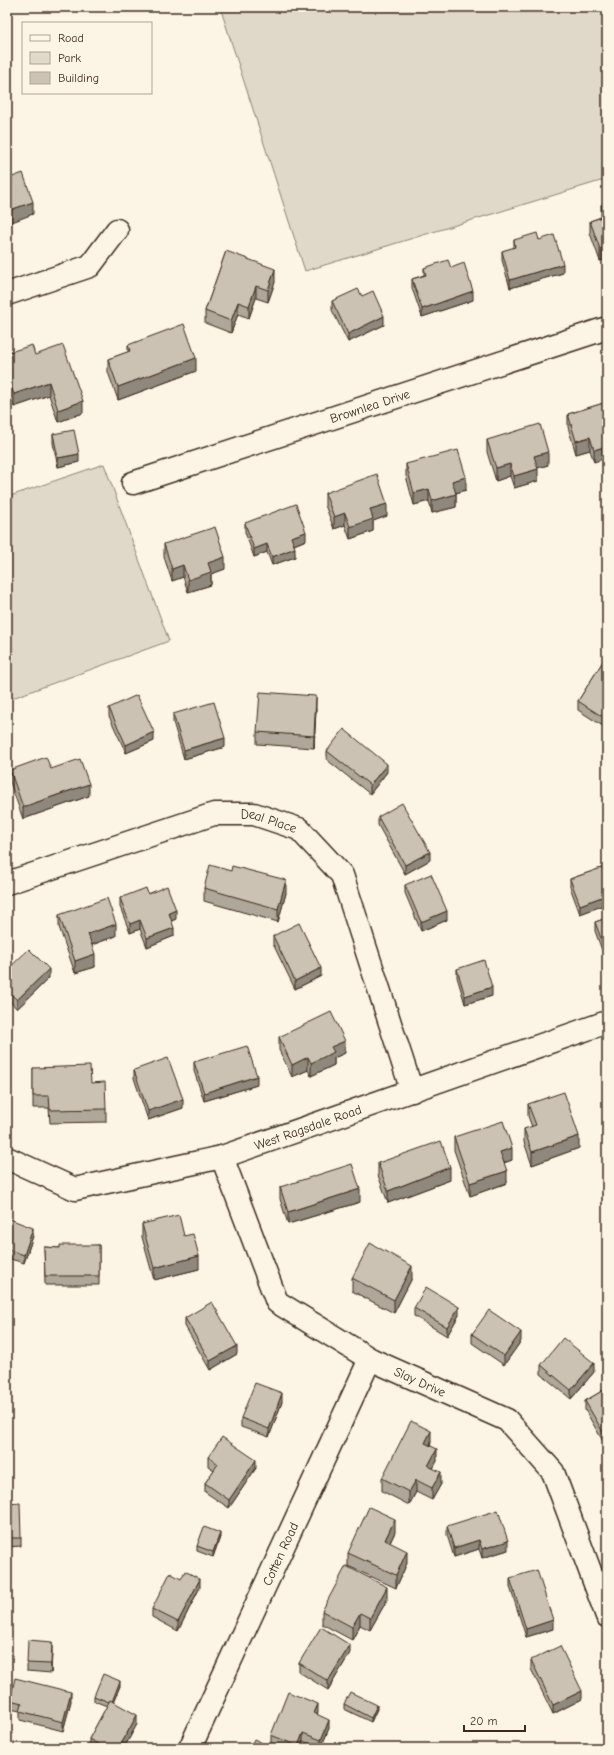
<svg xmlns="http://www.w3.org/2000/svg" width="614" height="1755" font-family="'Comic Neue',sans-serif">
  <rect width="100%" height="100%" fill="#fcf5e5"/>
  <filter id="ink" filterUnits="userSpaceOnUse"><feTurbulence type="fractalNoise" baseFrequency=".025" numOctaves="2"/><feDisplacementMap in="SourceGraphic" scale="8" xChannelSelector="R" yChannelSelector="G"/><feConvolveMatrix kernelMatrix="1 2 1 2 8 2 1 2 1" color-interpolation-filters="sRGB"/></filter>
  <g filter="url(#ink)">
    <!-- green -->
    <g fill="#e0d8c8" stroke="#8e8173">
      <polygon points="220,7 607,7 607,179 305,271"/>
      <polygon points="104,464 169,641 7,700 7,497"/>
    </g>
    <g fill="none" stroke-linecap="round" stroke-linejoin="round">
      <defs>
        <g id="minor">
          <polyline points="7,294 90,266 117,230"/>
          <path id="s1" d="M133,483L607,328"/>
          <path id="s2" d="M7,883L214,814H254L299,829L342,875L412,1091"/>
          <path id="s3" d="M222,1157L277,1302L370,1359L507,1420L553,1472L607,1616"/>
          <path id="s4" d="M7,1158L75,1189L222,1157L607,1022"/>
          <path id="s5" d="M190,1748L370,1359"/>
        </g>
      </defs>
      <!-- minor casing -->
      <use href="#minor" stroke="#3b2a1e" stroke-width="25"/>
      <!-- minor -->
      <use href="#minor" stroke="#fcf5e5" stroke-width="22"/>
    </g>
    <!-- wall -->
    <g fill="#afa79a" stroke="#3b2a1e">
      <polygon points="607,203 607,259 600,261 590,233 590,221 601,217 601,205"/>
      <polygon points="514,240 539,240 563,273 510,288 502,260 502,251 514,248"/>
      <polygon points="226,251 275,282 268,302 256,298 249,318 238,314 231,333 205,323 205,311"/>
      <polygon points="424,268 451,268 473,300 422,317 412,288 412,279 424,275"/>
      <polygon points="362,296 384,325 348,342 332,310 332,301"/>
      <polygon points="128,345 196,371 118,400 108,372 108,359 128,352"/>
      <polygon points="7,353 35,355 83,413 58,422 49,395 14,407 7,388"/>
      <polygon points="607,402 594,462 590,450 576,454 568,427 568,414"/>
      <polygon points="53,434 79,462 58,467 53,443"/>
      <polygon points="487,440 548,465 537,468 538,481 514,488 510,476 496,481 487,452"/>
      <polygon points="406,464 466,490 456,493 456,507 432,513 429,501 414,505 406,476"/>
      <polygon points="325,493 387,516 373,521 373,531 350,539 345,525 334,529 325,505"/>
      <polygon points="245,523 306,540 294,545 295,557 272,565 267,552 254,557 245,532"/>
      <polygon points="164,544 225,569 211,574 211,585 188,592 183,577 172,581 164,557"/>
      <polygon points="607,655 606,728 578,710 578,701"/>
      <polygon points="109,708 154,741 126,753 109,716"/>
      <polygon points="316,709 314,748 257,744 257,732"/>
      <polygon points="173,714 225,747 184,759 173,722"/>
      <polygon points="327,751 387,772 370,794 327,760"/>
      <polygon points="51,769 89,796 23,819 10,782 10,770"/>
      <polygon points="378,817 430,860 405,874 378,825"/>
      <polygon points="607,866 607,904 580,914 570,887 570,879"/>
      <polygon points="231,871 286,893 278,922 204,901 204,888"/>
      <polygon points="405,885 447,920 421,931 405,893"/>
      <polygon points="148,894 176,919 171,921 174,936 147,947 140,929 130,933 120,907 120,898"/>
      <polygon points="59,915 116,936 92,945 95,967 75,973 59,927"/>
      <polygon points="607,918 607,964 595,931 595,922"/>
      <polygon points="273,936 321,976 295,989 273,944"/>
      <polygon points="457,969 492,996 465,1004 457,977"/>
      <polygon points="7,970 49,978 17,1009 7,998"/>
      <polygon points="279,1037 345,1053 334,1058 334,1065 311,1076 308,1070 292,1077 279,1050"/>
      <polygon points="194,1062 257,1085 204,1101 194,1071"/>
      <polygon points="33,1068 91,1083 106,1109 106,1122 50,1123 49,1108 33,1108"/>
      <polygon points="134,1070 183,1108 148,1120 134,1078"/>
      <polygon points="528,1104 579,1148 532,1165 524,1142 524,1129 532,1127 528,1116"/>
      <polygon points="454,1137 512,1160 504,1163 507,1183 470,1196 454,1150"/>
      <polygon points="378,1163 450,1180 388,1203 378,1175"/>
      <polygon points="280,1187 360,1202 288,1224 280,1199"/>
      <polygon points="7,1218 33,1236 24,1263 7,1258"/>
      <polygon points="142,1224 184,1236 199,1269 154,1280 142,1237"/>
      <polygon points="99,1245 99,1285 45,1285 44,1247 60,1248"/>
      <polygon points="352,1278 412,1278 394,1313 352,1291"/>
      <polygon points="414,1308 459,1315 447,1336 414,1316"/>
      <polygon points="185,1318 237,1354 210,1370 185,1326"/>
      <polygon points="472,1334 521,1341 504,1365 472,1343"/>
      <polygon points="541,1365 594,1372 571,1399 541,1374"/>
      <polygon points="607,1388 607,1448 585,1410 585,1401"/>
      <polygon points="282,1402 269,1437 241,1427 241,1418"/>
      <polygon points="431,1443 430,1445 437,1461 433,1468 441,1484 432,1500 416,1492 409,1505 382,1491 382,1478"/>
      <polygon points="208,1457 256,1468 229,1508 205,1492 205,1483 214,1470 208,1466"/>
      <polygon points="7,1504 21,1538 21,1546 7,1547"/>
      <polygon points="447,1526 508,1550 482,1558 479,1549 454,1557 447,1535"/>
      <polygon points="395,1532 390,1543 407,1563 396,1588 348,1566 348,1553"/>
      <polygon points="220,1537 213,1557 197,1551 197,1546"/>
      <polygon points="510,1578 553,1629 526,1637 510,1587"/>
      <polygon points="181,1579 200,1587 178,1631 152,1617 152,1609"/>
      <polygon points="387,1600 370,1630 360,1625 352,1640 322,1624 322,1611"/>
      <polygon points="52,1651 51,1673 27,1671 27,1663"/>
      <polygon points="350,1653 328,1690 299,1672 299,1663"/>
      <polygon points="531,1660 582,1699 553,1714 531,1669"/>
      <polygon points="120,1686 113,1702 137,1724 124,1748 89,1748 89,1739 107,1706 94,1701 94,1696"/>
      <polygon points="10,1700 71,1701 63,1731 20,1720 20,1711 10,1709"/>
      <polygon points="344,1704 377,1709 371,1722 344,1709"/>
      <polygon points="318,1713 317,1714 329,1728 321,1748 319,1748 303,1741 301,1748 282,1748 271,1743 271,1735"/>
    </g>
    <!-- shaded-wall -->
    <g fill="#8f887d" stroke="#3b2a1e">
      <polygon points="33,202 33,214 7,224 7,211"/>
      <polygon points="607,247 607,259 600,261 600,249"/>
      <polygon points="563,264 563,273 510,288 510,280"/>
      <polygon points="275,269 275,282 268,302 268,290"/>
      <polygon points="256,286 256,298 249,318 249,306"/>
      <polygon points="473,291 473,300 422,317 422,309"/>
      <polygon points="238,302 238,314 231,333 231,321"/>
      <polygon points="384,316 384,325 348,342 348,334"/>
      <polygon points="196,358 196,371 118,400 118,387"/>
      <polygon points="49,382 49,395 14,407 14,394"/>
      <polygon points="83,401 83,413 58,422 58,410"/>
      <polygon points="590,437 590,450 576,454 576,441"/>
      <polygon points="607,446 607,458 594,462 594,450"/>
      <polygon points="548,452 548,465 534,469 534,456"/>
      <polygon points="79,454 79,462 58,467 58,458"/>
      <polygon points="510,464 510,476 496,481 496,468"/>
      <polygon points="538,469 538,481 514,488 514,476"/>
      <polygon points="466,477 466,490 452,494 452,481"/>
      <polygon points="429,489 429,501 414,505 414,493"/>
      <polygon points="456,494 456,507 432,513 432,501"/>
      <polygon points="387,504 387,516 373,521 373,531 350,539 350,527 370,509"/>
      <polygon points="345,513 345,525 334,529 334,517"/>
      <polygon points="306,532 306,540 291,546 291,537"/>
      <polygon points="267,544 267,552 254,557 254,549"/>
      <polygon points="295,548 295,557 272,565 272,557"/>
      <polygon points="225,557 225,569 211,574 211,585 188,592 188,580 208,563"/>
      <polygon points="183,565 183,577 172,581 172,569"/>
      <polygon points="316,696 316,709 314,748 314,736"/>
      <polygon points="607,717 607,726 606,728 606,719"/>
      <polygon points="154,732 154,741 126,753 126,745"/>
      <polygon points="225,738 225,747 184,759 184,750"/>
      <polygon points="387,764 387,772 370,794 370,785"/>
      <polygon points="89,784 89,796 23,819 23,807"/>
      <polygon points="430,852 430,860 405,874 405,865"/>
      <polygon points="286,880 286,893 278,922 278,909"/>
      <polygon points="607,895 607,904 580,914 580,905"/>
      <polygon points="176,910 176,919 169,922 169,913"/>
      <polygon points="447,911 447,920 421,931 421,922"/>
      <polygon points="140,920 140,929 130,933 130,924"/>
      <polygon points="116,924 116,936 88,946 88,934"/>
      <polygon points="174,928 174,936 147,947 147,938"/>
      <polygon points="95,954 95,967 75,973 75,961"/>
      <polygon points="321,968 321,976 295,989 295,981"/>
      <polygon points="49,969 49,978 17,1009 17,1000"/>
      <polygon points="492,987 492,996 465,1004 465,996"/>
      <polygon points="345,1041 345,1053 334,1058 334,1065 311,1076 311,1063 331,1047"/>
      <polygon points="308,1057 308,1070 292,1077 292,1065"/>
      <polygon points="257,1076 257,1085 204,1101 204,1093"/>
      <polygon points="183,1099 183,1108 148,1120 148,1111"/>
      <polygon points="579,1136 579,1148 532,1165 532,1152"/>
      <polygon points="512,1148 512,1160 500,1164 500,1152"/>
      <polygon points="450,1167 450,1180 388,1203 388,1191"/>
      <polygon points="507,1171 507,1183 470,1196 470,1183"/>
      <polygon points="360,1189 360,1202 288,1224 288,1212"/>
      <polygon points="33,1228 33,1236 24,1263 24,1255"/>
      <polygon points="199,1256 199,1269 154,1280 154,1268"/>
      <polygon points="412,1266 412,1278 394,1313 394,1300"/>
      <polygon points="459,1307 459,1315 447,1336 447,1327"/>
      <polygon points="521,1332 521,1341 504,1365 504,1356"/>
      <polygon points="237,1346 237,1354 210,1370 210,1361"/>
      <polygon points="594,1363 594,1372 571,1399 571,1390"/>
      <polygon points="282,1393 282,1402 269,1437 269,1429"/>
      <polygon points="431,1431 431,1443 425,1455 425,1443"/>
      <polygon points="437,1449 437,1461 428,1478 428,1466"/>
      <polygon points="256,1460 256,1468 229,1508 229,1500"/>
      <polygon points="441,1472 441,1484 432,1500 432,1488"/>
      <polygon points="416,1480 416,1492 409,1505 409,1492"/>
      <polygon points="395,1519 395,1532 385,1553 385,1540"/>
      <polygon points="220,1533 220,1537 213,1557 213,1552"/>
      <polygon points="479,1540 479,1549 454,1557 454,1548"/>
      <polygon points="508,1541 508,1550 482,1558 482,1549"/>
      <polygon points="407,1551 407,1563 396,1588 396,1575"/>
      <polygon points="200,1579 200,1587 178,1631 178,1622"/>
      <polygon points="387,1587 387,1600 370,1630 370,1618"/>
      <polygon points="360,1613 360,1625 352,1640 352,1627"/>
      <polygon points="553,1620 553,1629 526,1637 526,1629"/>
      <polygon points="52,1642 52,1651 51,1673 51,1664"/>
      <polygon points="350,1645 350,1653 328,1690 328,1681"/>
      <polygon points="120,1681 120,1686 111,1708 111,1703"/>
      <polygon points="582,1691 582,1699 553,1714 553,1705"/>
      <polygon points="71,1692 71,1701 63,1731 63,1722"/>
      <polygon points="318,1704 318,1713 314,1722 314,1713"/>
      <polygon points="377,1705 377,1709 371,1722 371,1718"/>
      <polygon points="137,1715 137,1724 124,1748 119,1748"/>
      <polygon points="329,1720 329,1728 321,1748 321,1740"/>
      <polygon points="303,1733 303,1741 301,1748 298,1748 298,1746"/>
    </g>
    <!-- building -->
    <g fill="#ccc2b3" stroke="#3b2a1e">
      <polygon points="23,173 33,202 7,211 7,179"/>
      <polygon points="607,203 607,247 600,249 590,221 605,216 601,205"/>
      <polygon points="537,233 539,240 554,235 563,264 510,280 502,251 515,247 514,240"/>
      <polygon points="226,251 275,269 268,290 256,286 249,306 238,302 231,321 205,311"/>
      <polygon points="448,260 451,268 464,263 473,291 422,309 412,279 426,275 424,268"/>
      <polygon points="358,289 362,296 373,291 384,316 348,334 332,301"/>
      <polygon points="184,324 196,358 118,387 108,359 130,351 128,345"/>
      <polygon points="32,345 35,355 63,345 83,401 58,410 49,382 14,394 7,376 7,353"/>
      <polygon points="607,402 607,446 594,450 590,437 576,441 568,414"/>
      <polygon points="540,424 548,452 534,456 538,469 514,476 510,464 496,468 487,440"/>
      <polygon points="74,430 79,454 58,458 53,434"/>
      <polygon points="458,450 466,477 452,481 456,494 432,501 429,489 414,493 406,464"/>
      <polygon points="377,474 387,504 370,509 373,519 350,527 345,513 334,517 325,493"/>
      <polygon points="296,504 306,532 291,537 295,548 272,557 267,544 254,549 245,523"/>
      <polygon points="215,527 225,557 208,563 211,572 188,580 183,565 172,569 164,544"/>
      <polygon points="607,655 607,717 606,719 578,701"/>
      <polygon points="260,692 316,696 314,736 257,732"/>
      <polygon points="137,695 154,732 126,745 109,708"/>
      <polygon points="214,702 225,738 184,750 173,714"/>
      <polygon points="344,729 387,764 370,785 327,751"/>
      <polygon points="46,757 51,769 80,759 89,784 23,807 10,770"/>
      <polygon points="402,803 430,852 405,865 378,817"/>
      <polygon points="210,865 231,871 232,866 286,880 278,909 204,888"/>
      <polygon points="607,866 607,895 580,905 570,879"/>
      <polygon points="431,874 447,911 421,922 405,885"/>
      <polygon points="167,886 176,910 169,913 174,928 147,938 140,920 130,924 120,898 146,888 148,894"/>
      <polygon points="107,898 116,924 88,934 95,954 75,961 59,915"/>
      <polygon points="607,918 607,955 595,922"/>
      <polygon points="299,923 321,968 295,981 273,936"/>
      <polygon points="29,949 49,969 17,1000 7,990 7,970"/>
      <polygon points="484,960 492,987 465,996 457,969"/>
      <polygon points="331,1012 345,1041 331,1047 334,1052 311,1063 308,1057 292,1065 279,1037"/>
      <polygon points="247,1046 257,1076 204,1093 194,1062"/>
      <polygon points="168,1058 183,1099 148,1111 134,1070"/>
      <polygon points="90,1066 91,1083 105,1082 106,1109 50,1110 49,1096 33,1096 33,1068"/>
      <polygon points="564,1092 579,1136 532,1152 524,1129 536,1125 528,1104"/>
      <polygon points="503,1121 512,1148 500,1152 507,1171 470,1183 454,1137"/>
      <polygon points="441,1141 450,1167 388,1191 378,1163"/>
      <polygon points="352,1164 360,1189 288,1212 280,1187"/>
      <polygon points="179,1215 184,1236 193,1234 199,1256 154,1268 142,1224"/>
      <polygon points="7,1218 33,1228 24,1255 7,1249"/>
      <polygon points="370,1243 412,1266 394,1300 352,1278"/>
      <polygon points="60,1245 99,1245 99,1276 45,1276 44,1247 60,1248"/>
      <polygon points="426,1287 459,1307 447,1327 414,1308"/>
      <polygon points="212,1302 237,1346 210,1361 185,1318"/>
      <polygon points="489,1310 521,1332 504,1356 472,1334"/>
      <polygon points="563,1338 594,1363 571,1390 541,1365"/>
      <polygon points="255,1383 282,1393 269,1429 241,1418"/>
      <polygon points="607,1388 607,1439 585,1401"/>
      <polygon points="411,1421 431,1431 425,1443 437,1449 428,1466 441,1472 432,1488 416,1480 409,1492 382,1478"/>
      <polygon points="222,1437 256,1460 229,1500 205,1483 218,1464 208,1457"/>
      <polygon points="20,1503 21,1538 7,1538 7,1504"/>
      <polygon points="369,1507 395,1519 385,1540 407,1551 396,1575 348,1553"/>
      <polygon points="498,1510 508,1541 482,1549 479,1540 454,1548 447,1526"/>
      <polygon points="204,1527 220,1533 213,1552 197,1546"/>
      <polygon points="346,1566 387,1587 370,1618 360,1613 352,1627 322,1611"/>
      <polygon points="537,1570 553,1620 526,1629 510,1578"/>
      <polygon points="185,1571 200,1579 178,1622 152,1609 170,1573 181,1579"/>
      <polygon points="321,1627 350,1645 328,1681 299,1663"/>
      <polygon points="28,1640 52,1642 51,1664 27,1663"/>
      <polygon points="560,1646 582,1691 553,1705 531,1660"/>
      <polygon points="103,1674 120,1681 112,1702 110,1700 109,1702 94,1696"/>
      <polygon points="15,1678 71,1692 63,1722 20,1711 22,1703 10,1700"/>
      <polygon points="288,1692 318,1704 314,1713 329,1720 321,1740 303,1733 298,1746 271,1735"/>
      <polygon points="350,1692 377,1705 371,1718 344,1704"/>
      <polygon points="110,1700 137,1715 119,1748 105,1748 89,1739"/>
      <polygon points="254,1739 273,1748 250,1748"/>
    </g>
  </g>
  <g text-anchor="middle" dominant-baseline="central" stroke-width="3.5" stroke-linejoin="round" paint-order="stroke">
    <!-- street labels -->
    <g font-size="13" fill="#3b2a1e" stroke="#fcf5e5">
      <text stroke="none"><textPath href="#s1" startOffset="249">Brownlea Drive</textPath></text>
      <text stroke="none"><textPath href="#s2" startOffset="274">Deal Place</textPath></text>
      <text stroke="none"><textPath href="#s4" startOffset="316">West Ragsdale Road</textPath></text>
      <text stroke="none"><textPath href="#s3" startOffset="319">Slay Drive</textPath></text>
      <text stroke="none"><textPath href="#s5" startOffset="214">Cotten Road</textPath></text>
    </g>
  </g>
  <!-- margin -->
  <rect width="614" height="1755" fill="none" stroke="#fcf5e5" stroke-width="24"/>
  <rect x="12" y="12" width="590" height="1731" fill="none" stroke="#3b2a1e" stroke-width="1.5" filter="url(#ink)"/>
  <!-- legend -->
  <rect x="22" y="22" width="130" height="72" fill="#fcf5e5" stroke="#afa495"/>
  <rect x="30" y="35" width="20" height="6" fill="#fcf5e5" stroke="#afa495"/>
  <text x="58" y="42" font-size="12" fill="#3b2a1e">Road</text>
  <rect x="30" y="52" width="20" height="12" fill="#e0d8c8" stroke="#afa495"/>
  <text x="58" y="62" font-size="12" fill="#3b2a1e">Park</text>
  <rect x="30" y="72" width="20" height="12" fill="#ccc2b3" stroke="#afa495"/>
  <text x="58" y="82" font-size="12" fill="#3b2a1e">Building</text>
  <!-- scale -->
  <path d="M464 1725v6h61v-6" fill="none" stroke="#3b2a1e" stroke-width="2"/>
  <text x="470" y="1725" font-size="12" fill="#3b2a1e" stroke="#fcf5e5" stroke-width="3" paint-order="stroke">20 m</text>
</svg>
